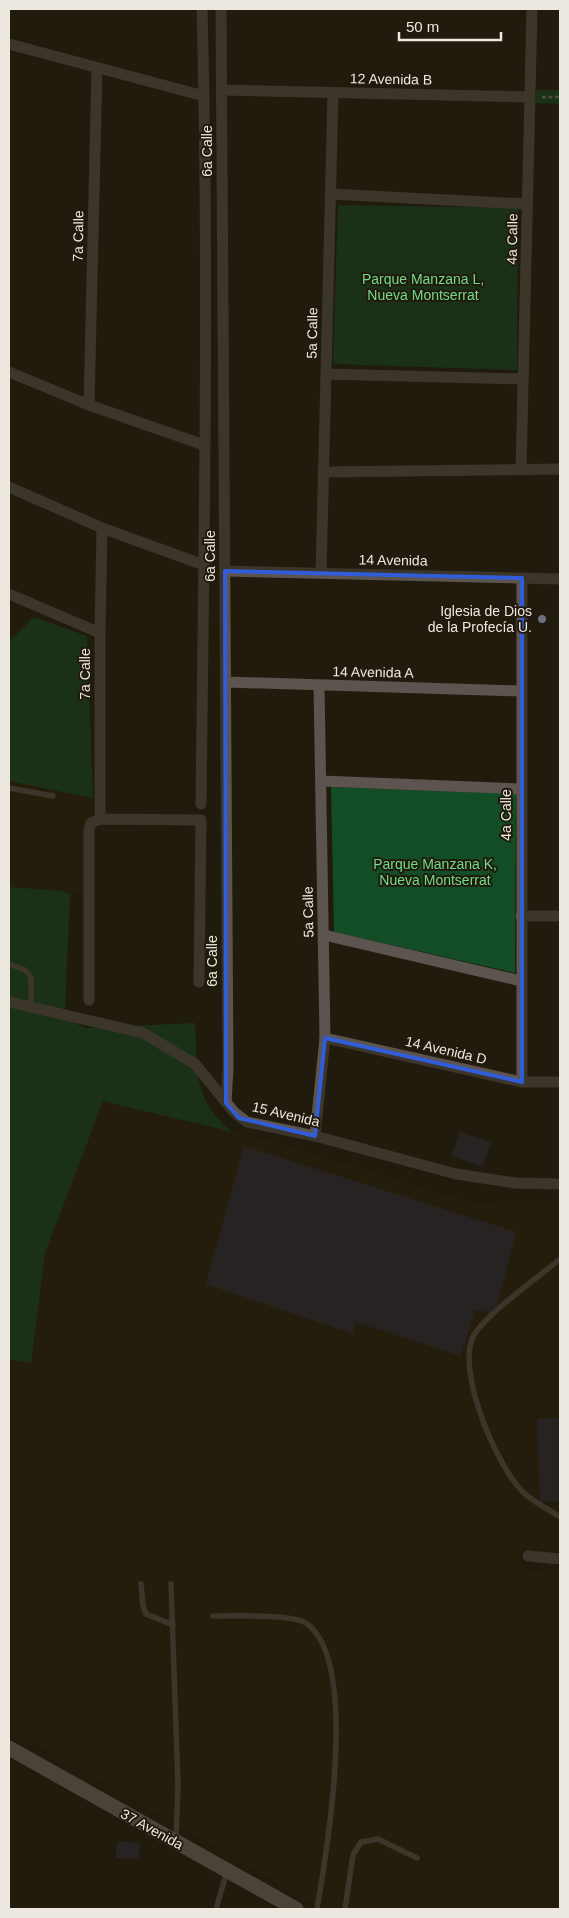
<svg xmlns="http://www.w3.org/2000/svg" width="569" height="1918" font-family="Helvetica,sans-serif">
  <rect width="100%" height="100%" fill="#211b0d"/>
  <!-- built -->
  <g fill="#2b210d">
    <polygon points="9,781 93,798 90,892 70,894 61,891 9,887"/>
    <polygon points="103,1101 274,1142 471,1203 560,1201 560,1554 516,1550 525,1571 560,1575 560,1909 324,1909 9,1728 9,1459 13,1359 31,1363 45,1253"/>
  </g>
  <!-- green -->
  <g fill="#124d25">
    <polygon points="536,90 560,90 560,104 535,103"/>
    <polygon points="338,205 518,208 517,370 333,364"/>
    <polygon points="34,617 87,636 93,798 9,781 9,642"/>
    <polygon points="331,787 516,794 515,973 334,932"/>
    <path d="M9,887L61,891L70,894L65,1009L72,1022L86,1028L195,1023C198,1071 192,1100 233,1132L103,1101L45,1253L31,1363L9,1359Z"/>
  </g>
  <!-- building -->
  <g fill="#2d2e3c">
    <polygon points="460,1132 491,1142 483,1167 451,1156"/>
    <polygon points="244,1146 516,1232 495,1313 475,1310 461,1356 355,1322 353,1334 206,1284"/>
    <polygon points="560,1418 560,1501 540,1501 537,1419"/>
    <polygon points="117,1841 140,1843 139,1859 116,1858"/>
  </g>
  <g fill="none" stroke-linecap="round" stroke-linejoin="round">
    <!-- path -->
    <polyline stroke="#8d887d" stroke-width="2.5" stroke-dasharray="4 2.5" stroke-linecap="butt" points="542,97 560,97"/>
    <!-- lane -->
    <g stroke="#5b544f" stroke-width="5.5">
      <polyline points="9,788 53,796"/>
      <polyline points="9,964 25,970 31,977 31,1007"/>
      <path d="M560,1259C540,1276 483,1316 473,1337C456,1372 498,1470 525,1494C536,1503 549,1510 560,1517"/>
      <polyline points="141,1584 143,1606 146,1614 173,1625"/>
      <polyline points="171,1584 178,1785 176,1840"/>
      <path d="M213,1616C232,1616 293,1614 306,1623C360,1661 327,1851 317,1909"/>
      <polyline points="216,1909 227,1871"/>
      <polyline points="345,1909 353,1855 361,1842 378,1839 417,1858"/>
    </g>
    <!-- street -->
    <g stroke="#5b544f" stroke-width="11">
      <polyline points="221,9 228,1068 226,1103"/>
      <polyline points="9,44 204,96"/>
      <polyline points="222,90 530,97"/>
      <polyline points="330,194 527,204"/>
      <polyline points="9,372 89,405 204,445"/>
      <polyline points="326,374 523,379"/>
      <polyline points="89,405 97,68"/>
      <polyline points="521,470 532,9"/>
      <polyline points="323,472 560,469"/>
      <polyline points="9,487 102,528 204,565"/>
      <polyline points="225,571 560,579"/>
      <polyline points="321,573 333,93"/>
      <polyline points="522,578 522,1082"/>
      <polyline points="9,594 100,633"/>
      <polyline points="226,682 521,691"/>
      <polyline points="321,781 521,789"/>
      <path d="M201,804C204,539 209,274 202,9"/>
      <polyline points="100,819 100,633 102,528"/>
      <polyline points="521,916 560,916"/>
      <polyline points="324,935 521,981"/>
      <polyline points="89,1000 89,829 91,823 100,819 201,820 199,982"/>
      <polyline points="9,1002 143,1033 195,1064 234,1112 247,1122 315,1136 456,1174 515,1183 560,1184"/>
      <polyline points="325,1038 522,1082 560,1082"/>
      <polyline points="315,1136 325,1038 319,686"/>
      <polyline points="528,1556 560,1559"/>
    </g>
    <!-- secondary -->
    <polyline stroke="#7f746d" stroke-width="15" points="9,1748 296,1909"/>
  </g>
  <!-- marked area -->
  <path d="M0 0H569V1918H0ZM225,571L522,578V1082L325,1038L315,1136L239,1118L226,1103Z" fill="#211b0d" fill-opacity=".55" fill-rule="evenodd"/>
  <path fill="none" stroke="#325dd9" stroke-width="4" stroke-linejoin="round" d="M225,571L522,578V1082L325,1038L315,1136L239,1118L226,1103Z"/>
  <!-- markers -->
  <circle fill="#6b7280" stroke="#211b0d" stroke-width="2" cx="542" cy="619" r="5"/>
  <g text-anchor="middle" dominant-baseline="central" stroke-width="4" stroke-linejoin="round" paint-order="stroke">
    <!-- street labels -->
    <g font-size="14" fill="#ece8df" stroke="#211b0d">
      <text transform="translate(391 79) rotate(1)">12 Avenida B</text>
      <text transform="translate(207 151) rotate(-90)">6a Calle</text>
      <text transform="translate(78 236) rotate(-89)">7a Calle</text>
      <text transform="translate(512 239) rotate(-89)">4a Calle</text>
      <text transform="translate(312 333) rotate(-89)">5a Calle</text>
      <text transform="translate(210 556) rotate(-90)">6a Calle</text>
      <text transform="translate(393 560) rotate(1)">14 Avenida</text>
      <text transform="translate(373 672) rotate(1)">14 Avenida A</text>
      <text transform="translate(85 674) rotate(-90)">7a Calle</text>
      <text transform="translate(506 815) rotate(-90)">4a Calle</text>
      <text transform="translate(308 912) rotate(-91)">5a Calle</text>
      <text transform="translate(212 961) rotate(-90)">6a Calle</text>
      <text transform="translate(446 1050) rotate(13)">14 Avenida D</text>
      <text transform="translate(286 1114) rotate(13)">15 Avenida</text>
      <text transform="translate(152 1829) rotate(29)">37 Avenida</text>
    </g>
    <!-- park labels -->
    <g font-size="14" fill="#71db8b" stroke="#211b0d">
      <text x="423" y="279">Parque Manzana L,<tspan x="423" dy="16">Nueva Montserrat</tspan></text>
      <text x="435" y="864">Parque Manzana K,<tspan x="435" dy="16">Nueva Montserrat</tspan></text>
    </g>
    <!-- poi labels -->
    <g font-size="14" fill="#ece8df" stroke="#211b0d" text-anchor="end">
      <text x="532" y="611">Iglesia de Dios<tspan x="532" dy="16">de la Profecía U.</tspan></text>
    </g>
  </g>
  <!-- border -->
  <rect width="569" height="1918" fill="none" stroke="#ece8df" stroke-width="20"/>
  <!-- scale -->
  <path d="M399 32v8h102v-8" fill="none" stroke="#ece8df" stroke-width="2.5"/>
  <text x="406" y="32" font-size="15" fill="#ece8df" stroke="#211b0d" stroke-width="4" paint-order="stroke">50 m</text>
</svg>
